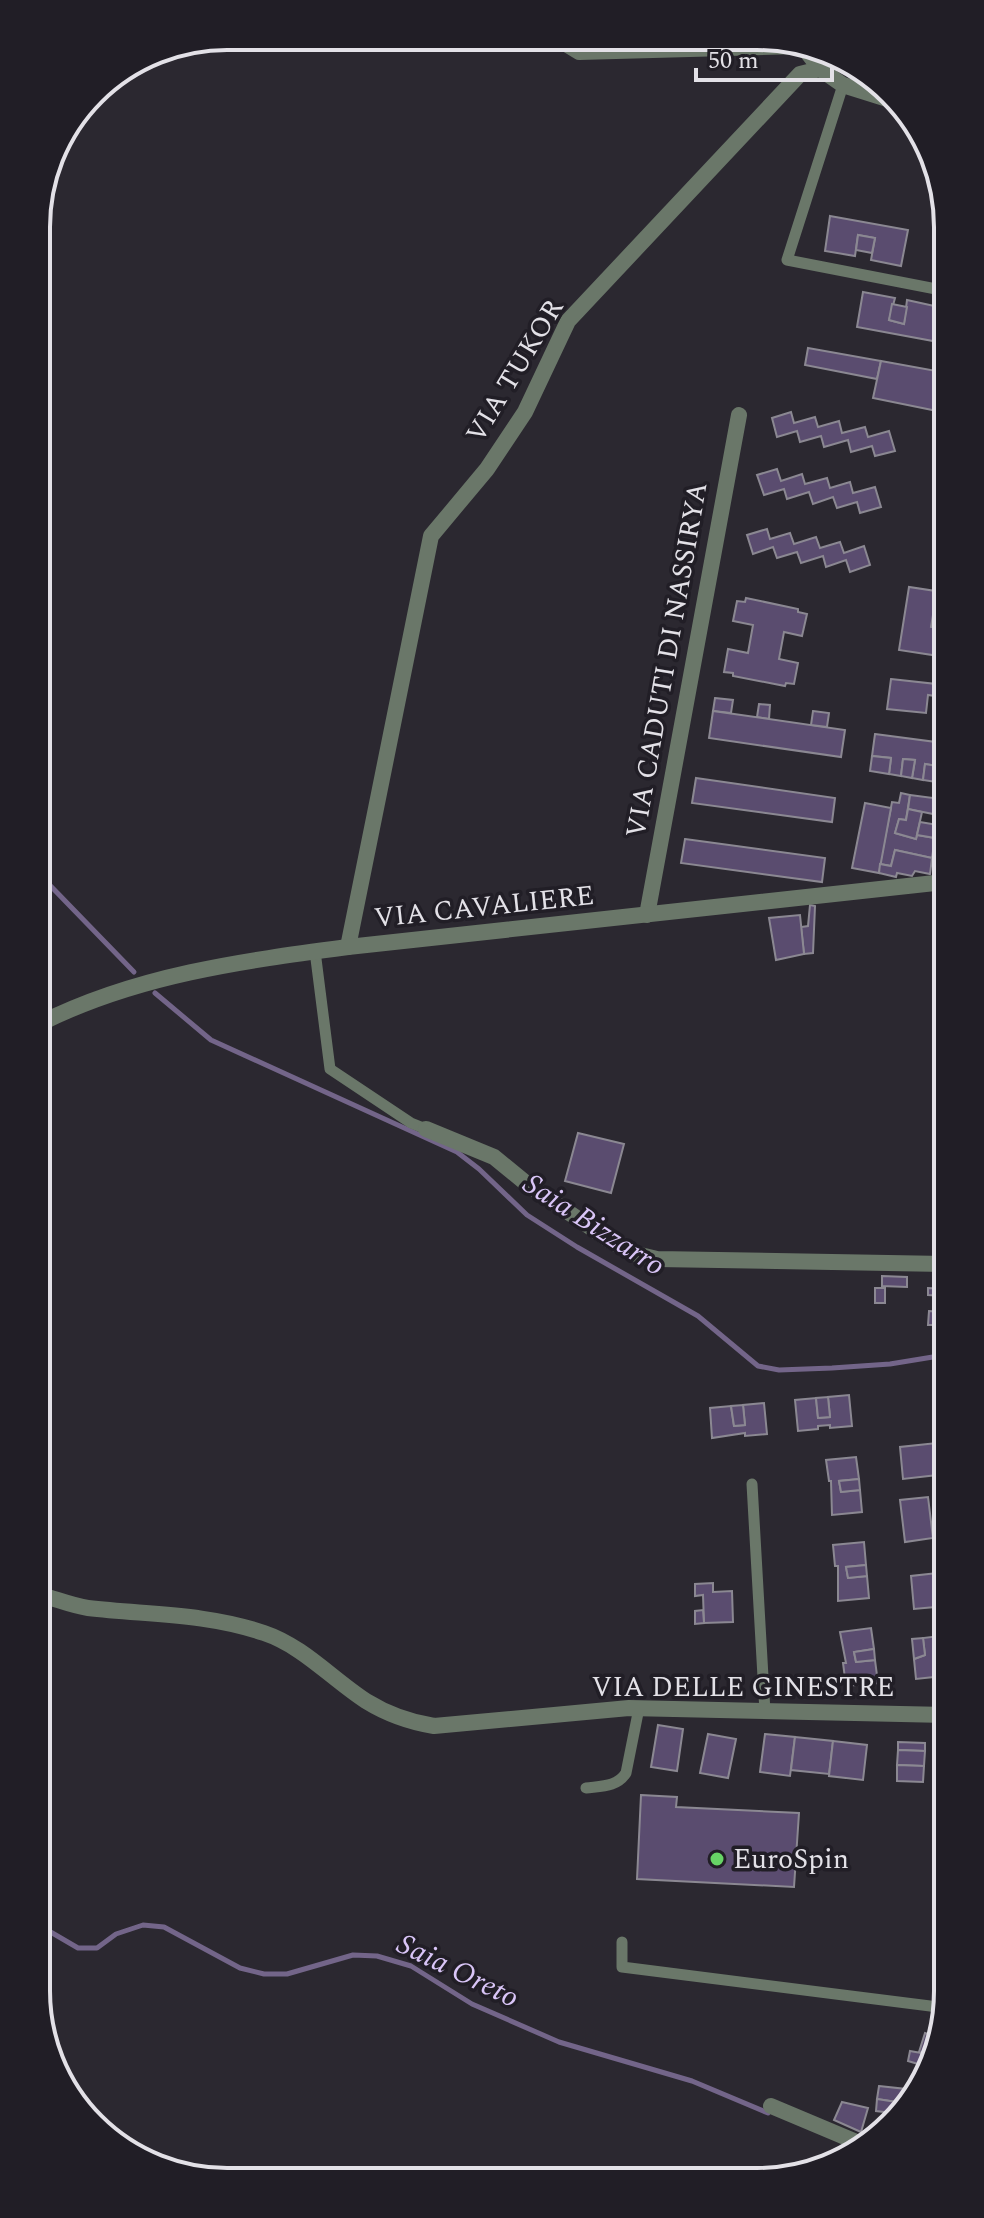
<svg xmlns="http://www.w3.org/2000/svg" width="984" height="2218" font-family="Spectral,serif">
  <rect width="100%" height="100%" fill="#2b2830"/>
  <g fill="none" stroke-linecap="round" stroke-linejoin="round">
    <!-- stream -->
    <g stroke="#736589" stroke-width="5">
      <polyline points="39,874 134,972"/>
      <polyline points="155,993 211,1040 457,1152 479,1169 527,1215 577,1247 698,1316 758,1366 779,1370 832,1368 890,1364 945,1355"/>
      <polyline points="42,1927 78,1948 97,1948 116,1934 143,1925 164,1927 240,1968 264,1974 287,1974 353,1955 377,1956 411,1966 472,2004 559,2042 692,2081 768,2113"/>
    </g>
  </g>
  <!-- building -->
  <g fill="#5a4c6f" stroke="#8b8892" stroke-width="2">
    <polygon points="830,216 908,230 901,266 871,260 875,238 858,235 855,256 825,251"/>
    <polygon points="858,235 875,238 872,253 856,250"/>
    <polygon points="863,292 895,298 889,320 904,324 907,300 939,307 933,341 857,327"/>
    <polygon points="892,304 907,307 904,324 889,320"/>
    <polygon points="808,348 881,361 877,379 805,365"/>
    <polygon points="881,361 942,372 942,412 873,398"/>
    <polygon points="791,412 794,423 815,417 818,427 839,421 842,433 865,427 868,437 889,431 895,451 875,456 872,446 851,452 848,440 824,447 821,436 800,442 797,431 777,437 772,418"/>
    <polygon points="777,469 781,481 802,474 805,484 827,478 830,488 850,482 853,493 875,487 881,507 860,513 857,502 837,508 833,497 813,504 809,492 787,499 784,489 764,495 757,475"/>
    <polygon points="767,529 770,539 790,533 794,544 816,537 820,548 840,542 844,553 864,546 870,565 850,572 846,560 826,567 823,556 801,563 797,552 777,558 773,547 753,554 747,535"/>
    <polygon points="941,557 943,598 936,597 931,627 943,629 939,656 899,650 909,587 936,591"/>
    <polygon points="746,598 798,609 798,612 807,614 802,636 784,632 779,659 798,663 794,684 786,683 785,686 733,676 733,673 724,672 728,649 748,653 753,625 733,621 737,601 745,602"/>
    <polygon points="891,679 936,684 935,696 928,695 926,713 887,709"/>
    <polygon points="715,698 733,700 731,713 713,711"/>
    <polygon points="759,704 770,705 769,719 757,717"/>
    <polygon points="713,711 845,730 841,757 709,738"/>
    <polygon points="813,711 829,713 827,727 811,725"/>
    <polygon points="875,734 943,743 943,767 925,764 923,780 912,778 915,760 903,759 901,776 889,774 891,758 872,756"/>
    <polygon points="872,756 891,758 889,774 870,771"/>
    <polygon points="903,759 915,760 912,778 901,776"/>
    <polygon points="925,764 943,767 943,783 923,780"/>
    <polygon points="696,778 835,798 832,822 692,803"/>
    <polygon points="901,793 910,795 906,820 899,819 895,833 916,839 917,835 935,838 932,858 895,850 891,866 880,864 892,802 899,803"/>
    <polygon points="910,795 941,799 938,815 908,809"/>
    <polygon points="865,803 891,808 879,873 852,868"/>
    <polygon points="908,809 922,812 916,839 895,833 899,819 906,820"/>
    <polygon points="920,822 938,825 935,838 917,835"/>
    <polygon points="685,839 825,858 822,882 681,863"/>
    <polygon points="895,850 932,858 930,874 915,871 912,876 897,873 896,877 879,873 880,864 891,866"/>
    <polygon points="810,905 815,906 813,953 804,954 801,927 808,926"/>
    <polygon points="800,915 804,954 776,960 769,918"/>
    <polygon points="938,1063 944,1063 944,1080 938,1079"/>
    <polygon points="937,1087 944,1087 945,1118 936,1118"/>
    <polygon points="578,1133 624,1144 611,1193 565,1181"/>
    <polygon points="882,1276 907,1277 907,1287 882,1286"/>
    <rect x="875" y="1288" width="10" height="15"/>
    <polygon points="928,1288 944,1289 944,1296 928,1295"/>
    <polygon points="929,1311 941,1312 940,1325 928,1325"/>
    <polygon points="849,1395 852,1426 830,1428 830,1425 818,1426 818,1429 798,1431 795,1400 816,1398 818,1418 830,1417 828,1397"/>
    <polygon points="828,1397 830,1417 818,1418 816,1398"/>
    <polygon points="764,1403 767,1434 745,1436 745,1433 712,1438 710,1408 731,1406 734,1426 745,1425 743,1405"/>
    <polygon points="743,1405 745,1425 734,1426 731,1406"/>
    <polygon points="946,1442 946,1474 903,1479 900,1447"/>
    <polygon points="856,1457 859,1479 839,1481 841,1492 860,1490 862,1512 832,1515 831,1481 829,1481 826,1460"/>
    <polygon points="859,1479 860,1490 841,1492 839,1481"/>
    <polygon points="928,1497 933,1538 905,1542 900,1500"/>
    <polygon points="864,1542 866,1565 846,1567 848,1578 867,1576 869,1598 838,1601 838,1566 835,1566 833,1545"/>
    <polygon points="866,1565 867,1576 848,1578 846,1567"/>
    <polygon points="946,1572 946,1606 914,1609 911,1576"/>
    <polygon points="713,1583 713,1592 732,1591 733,1622 704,1623 703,1595 695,1596 695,1584"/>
    <polygon points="703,1610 704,1623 695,1624 695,1611"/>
    <polygon points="946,1623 946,1657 941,1658 937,1624"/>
    <polygon points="871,1628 874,1649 854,1652 856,1662 875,1660 878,1683 846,1686 843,1663 846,1663 840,1632"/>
    <polygon points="939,1636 943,1676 916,1679 914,1659 925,1655 923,1638"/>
    <polygon points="923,1638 925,1655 914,1659 912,1639"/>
    <polygon points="874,1649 875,1660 856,1662 854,1652"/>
    <polygon points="658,1725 683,1729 677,1771 651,1767"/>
    <polygon points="708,1734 736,1739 728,1778 700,1773"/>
    <polygon points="765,1734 795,1737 790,1776 760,1772"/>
    <polygon points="795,1737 833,1741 829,1774 791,1770"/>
    <polygon points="833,1741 867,1745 863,1780 829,1776"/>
    <polygon points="898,1742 925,1743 925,1751 898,1750"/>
    <polygon points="898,1750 925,1751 924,1766 897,1765"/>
    <polygon points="897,1765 924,1766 923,1782 897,1781"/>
    <polygon points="641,1795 677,1797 676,1807 799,1813 794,1887 637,1879"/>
    <polygon points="925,2033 934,2036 927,2054 919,2052"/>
    <polygon points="910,2051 927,2054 917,2077 915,2076 918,2064 908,2061"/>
    <polygon points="879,2086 906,2089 904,2103 877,2099"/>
    <polygon points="877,2099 903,2103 901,2114 876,2111"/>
    <polygon points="842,2102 868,2108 861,2132 834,2120"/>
  </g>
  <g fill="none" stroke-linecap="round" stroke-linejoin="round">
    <!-- service -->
    <g stroke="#6a7769" stroke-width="11">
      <polyline points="843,85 787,260 936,289"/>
      <polyline points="315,951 330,1069 411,1123 426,1129"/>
      <polyline points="752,1484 765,1712"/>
      <path d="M586,1788C602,1786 617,1787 626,1773L639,1708"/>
      <polyline points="622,1942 622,1967 946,2008"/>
    </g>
    <!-- minor -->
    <g stroke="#6a7769" stroke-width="16">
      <polyline points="556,38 579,52 798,46 807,52 820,69"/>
      <polyline points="647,915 739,415"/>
      <polyline points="348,947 431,536 487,469 525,412 568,321 800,74 820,69 843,85 894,101"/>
      <path d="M39,1024C136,975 242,961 348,947L944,882"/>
      <polyline points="426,1129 494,1157 527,1184 609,1240 632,1253 657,1259 945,1264"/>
      <polyline points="771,2106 859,2143"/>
    </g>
    <!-- tertiary -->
    <path stroke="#6a7769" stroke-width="16" d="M41,1595C56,1599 73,1606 88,1608C148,1615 205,1613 264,1633C303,1646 332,1679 366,1701C387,1714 409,1722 434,1726L629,1708L947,1715"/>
  </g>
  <!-- markers -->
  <circle fill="#67d466" stroke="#211e26" stroke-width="3" cx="717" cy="1859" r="8"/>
  <g text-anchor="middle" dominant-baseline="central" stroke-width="7" stroke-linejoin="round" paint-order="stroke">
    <!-- street labels -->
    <g font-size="28" fill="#e3e1e7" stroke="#211e26">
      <text transform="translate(515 371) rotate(-59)">VIA TUKOR</text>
      <text transform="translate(667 660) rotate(-80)">VIA CADUTI DI NASSIRYA</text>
      <text transform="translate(484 907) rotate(-6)">VIA CAVALIERE</text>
      <text x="743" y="1687">VIA DELLE GINESTRE</text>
    </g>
    <!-- poi labels -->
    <g font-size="28" fill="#e3e1e7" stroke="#211e26" text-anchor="start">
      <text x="733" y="1859">EuroSpin</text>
    </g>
    <!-- water labels -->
    <g font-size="30" font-style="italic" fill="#d9c5f7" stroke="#211e26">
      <text transform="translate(594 1225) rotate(33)">Saia Bizzarro</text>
      <text transform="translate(458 1971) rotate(26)">Saia Oreto</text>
    </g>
  </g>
  <!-- crop -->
  <path d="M0 0H984V2218H0ZM227 50H757A177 177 0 0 1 934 227V1991A177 177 0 0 1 757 2168H227A177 177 0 0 1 50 1991V227A177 177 0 0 1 227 50Z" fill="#211e26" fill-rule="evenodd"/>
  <path fill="none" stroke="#e3e1e7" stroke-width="4" d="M227 50H757A177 177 0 0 1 934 227V1991A177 177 0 0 1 757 2168H227A177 177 0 0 1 50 1991V227A177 177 0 0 1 227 50Z"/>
  <!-- scale -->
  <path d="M696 68v12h136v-12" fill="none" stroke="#e3e1e7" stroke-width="4"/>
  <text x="708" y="68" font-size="24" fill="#e3e1e7" stroke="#211e26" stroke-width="6" paint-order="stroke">50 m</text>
</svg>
